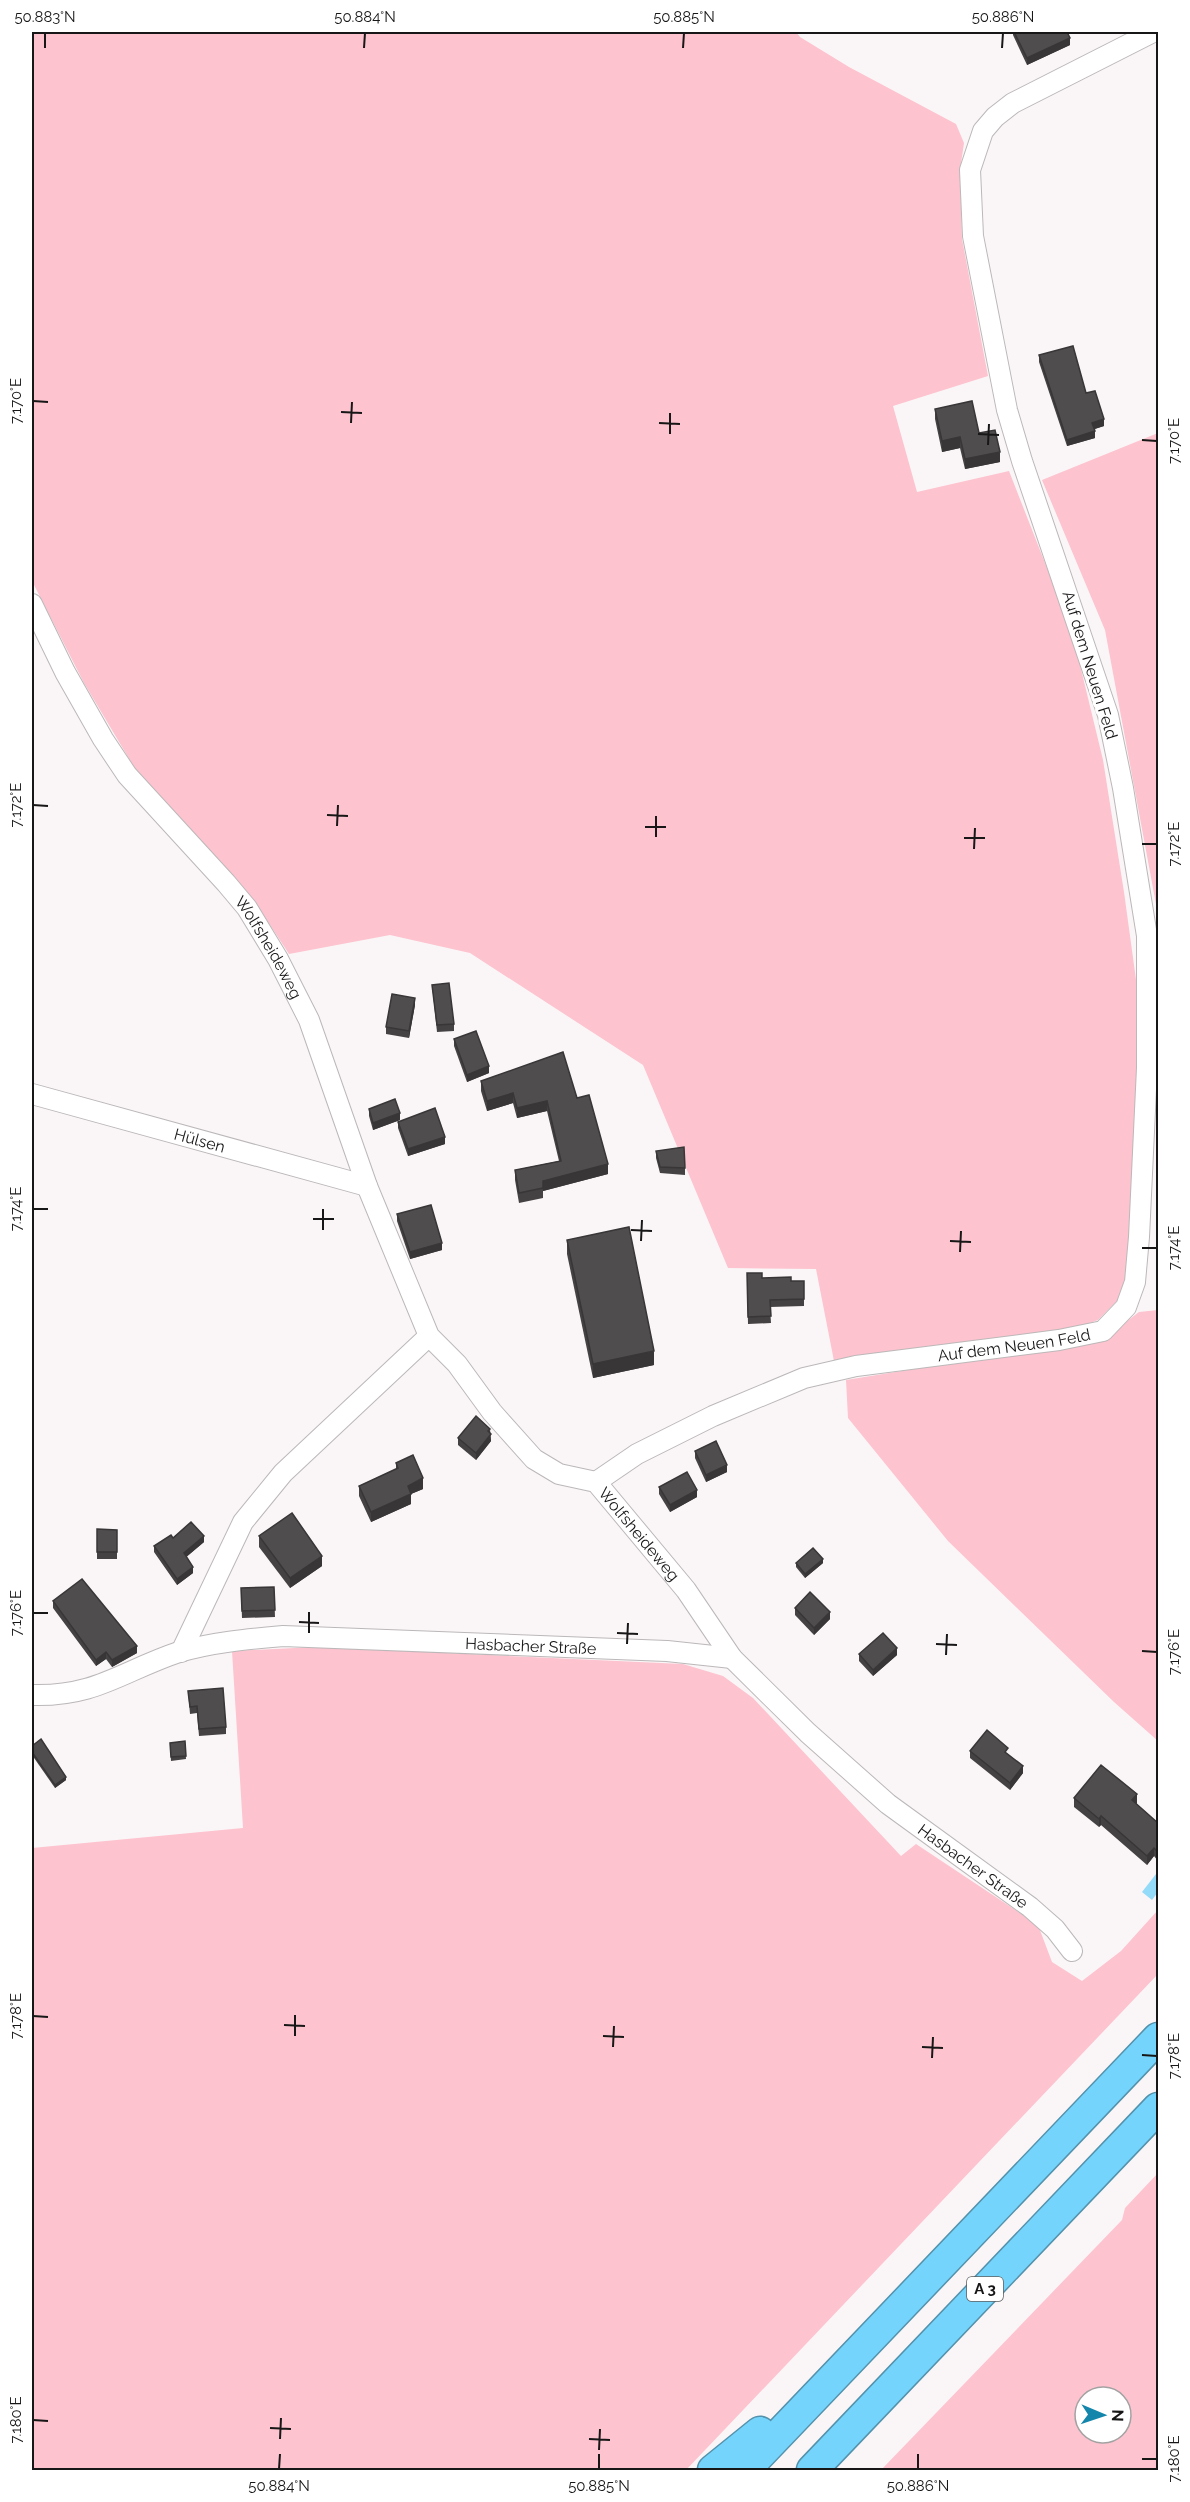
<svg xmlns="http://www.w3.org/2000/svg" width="1190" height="2502" font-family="Raleway,sans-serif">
  <rect width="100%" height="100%" fill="#faf6f7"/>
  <!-- green -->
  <g fill="#fdc3cf" fill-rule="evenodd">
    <polygon points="32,32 796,32 800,37 849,67 956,124 964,143 960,170 962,239 988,376 893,406 917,492 1009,471 1072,632 1103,760 1124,892 1137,987 1135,1226 1130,1271 1122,1296 1098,1320 1059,1334 834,1361 816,1269 728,1268 643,1065 470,953 390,935 289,954 255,902 134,767 84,683 32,581"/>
    <polygon points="1158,433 1158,915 1105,630 1042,480"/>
    <polygon points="1158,1310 1158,1741 1114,1702 948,1541 848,1418 846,1380 1088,1341 1114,1331 1139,1312"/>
    <polygon points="315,1647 683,1664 723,1676 753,1698 901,1856 916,1844 1038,1925 1052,1962 1082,1981 1121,1951 1158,1910 1158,1974 686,2470 32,2470 32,1848 243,1828 232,1651"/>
    <path d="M1158,2173V2470H881L1122,2220L1125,2208ZM1085,2397H1121V2433H1085Z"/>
  </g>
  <!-- water -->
  <polygon fill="#94daf9" points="1156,1874 1158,1892 1152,1900 1142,1892"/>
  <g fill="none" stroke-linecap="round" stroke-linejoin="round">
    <defs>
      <g id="minor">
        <path id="s1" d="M32,604L65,672L103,739L127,775L226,883L247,908L278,959L309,1020L367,1186L429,1336L457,1364L492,1412L534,1459L559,1474L596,1482L686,1590L732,1658L808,1733L888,1804L1030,1907L1055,1929L1072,1951"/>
        <path id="s2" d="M32,1094L367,1186"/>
        <path id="s3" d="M596,1482L637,1454L713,1416L804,1378L856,1366L1059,1340L1103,1331L1126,1307L1135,1282L1139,1237L1147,1068V936L1123,788L1108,715L1022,461L1007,410L973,236L970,170L983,131L995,117L1013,103L1153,32"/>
        <polyline points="181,1652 243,1522 283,1473 429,1336"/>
        <path id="s4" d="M32,1695C96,1697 122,1671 179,1652C213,1642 249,1639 283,1636L667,1651L732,1658"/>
      </g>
      <g id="highway">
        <polyline points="713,2470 760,2432"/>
        <polyline points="745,2470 1158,2038"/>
        <polyline points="812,2470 1158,2108"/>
      </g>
    </defs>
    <!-- minor casing -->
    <use href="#minor" stroke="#bcb8b9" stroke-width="22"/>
    <!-- highway casing -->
    <use href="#highway" stroke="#5492ac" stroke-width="33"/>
    <!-- minor -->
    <use href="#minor" stroke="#fff" stroke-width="20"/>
    <!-- highway -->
    <use href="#highway" stroke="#74d4fc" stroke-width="30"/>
  </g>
  <!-- wall -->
  <g fill="#454243">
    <polygon points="1013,32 1067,32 1070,45 1027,65 1013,35"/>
    <polygon points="1039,355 1086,393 1104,426 1094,429 1095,438 1067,446 1039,362"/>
    <polygon points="935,409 979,433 1000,462 965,469 960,448 942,452 935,419"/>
    <polygon points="432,985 454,1024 454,1031 437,1032"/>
    <polygon points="415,1005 409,1038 386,1034 386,1027"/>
    <polygon points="454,1039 489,1073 467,1082 454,1046"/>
    <polygon points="481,1081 577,1098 608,1174 543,1191 543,1198 519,1203 515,1180 515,1170 559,1161 547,1111 517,1118 513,1103 487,1111 481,1091"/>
    <polygon points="369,1109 400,1120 373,1130 369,1116"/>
    <polygon points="398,1122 445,1144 408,1156 398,1128"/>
    <polygon points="656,1151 685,1168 685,1175 660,1173 656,1158"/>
    <polygon points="397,1214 442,1250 410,1259 397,1221"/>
    <polygon points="567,1240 654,1365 593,1378 567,1254"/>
    <polygon points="747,1273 762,1278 791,1281 804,1281 804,1306 770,1307 771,1323 748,1324"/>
    <polygon points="490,1433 491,1441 476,1460 458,1445 458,1438"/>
    <polygon points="695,1451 727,1472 706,1482 695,1458"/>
    <polygon points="396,1463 423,1489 411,1494 411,1504 371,1522 359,1496 359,1486 396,1469"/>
    <polygon points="659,1487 697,1497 670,1512 659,1494"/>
    <polygon points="97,1529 117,1530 117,1559 97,1559"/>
    <polygon points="259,1536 322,1566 290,1588 259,1547"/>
    <polygon points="173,1538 204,1542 186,1557 193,1573 177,1585 154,1552 154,1546"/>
    <polygon points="796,1563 823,1563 805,1578 796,1567"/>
    <polygon points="274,1587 275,1617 242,1618 241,1588"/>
    <polygon points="53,1601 137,1653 112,1667 106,1659 96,1666 53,1608"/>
    <polygon points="795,1608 830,1619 814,1635 795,1615"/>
    <polygon points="859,1654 897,1655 873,1676 859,1661"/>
    <polygon points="188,1691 226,1727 226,1734 199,1736 197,1713 190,1714"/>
    <polygon points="185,1741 186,1759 171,1761 170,1743"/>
    <polygon points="32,1746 66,1780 55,1788 32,1755"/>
    <polygon points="970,1751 1023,1773 1010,1790 970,1758"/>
    <polygon points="1074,1798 1137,1803 1136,1804 1158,1823 1158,1861 1154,1856 1147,1865 1101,1825 1099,1827 1074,1807"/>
  </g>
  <!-- shaded-wall -->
  <g fill="#383637">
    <polygon points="1070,38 1070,45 1027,65 1027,58"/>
    <polygon points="1104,419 1104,426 1092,430 1092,423"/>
    <polygon points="1095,431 1095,438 1067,446 1067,440"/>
    <polygon points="960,437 960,448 942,452 942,441"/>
    <polygon points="1000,452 1000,462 965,469 965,459"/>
    <polygon points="415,998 415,1005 409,1038 409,1031"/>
    <polygon points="489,1066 489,1073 467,1082 467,1075"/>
    <polygon points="513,1093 513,1103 487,1111 487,1101"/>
    <polygon points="547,1101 547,1111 517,1118 517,1108"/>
    <polygon points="400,1113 400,1120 373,1130 373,1123"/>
    <polygon points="445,1137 445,1144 408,1156 408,1149"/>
    <polygon points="608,1164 608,1174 543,1191 543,1181"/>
    <polygon points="442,1243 442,1250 410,1259 410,1252"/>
    <polygon points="654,1351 654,1365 593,1378 593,1364"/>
    <polygon points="490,1429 491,1441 476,1460 476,1453"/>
    <polygon points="727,1465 727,1472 706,1482 706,1475"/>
    <polygon points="423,1478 423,1489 411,1494 411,1504 371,1522 371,1512 408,1486"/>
    <polygon points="697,1490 697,1497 670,1512 670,1505"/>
    <polygon points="204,1536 204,1542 184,1559 184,1553"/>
    <polygon points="322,1556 322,1566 290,1588 290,1578"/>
    <polygon points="823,1559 823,1563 805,1578 805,1574"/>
    <polygon points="193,1567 193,1573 177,1585 177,1579"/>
    <polygon points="830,1612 830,1619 814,1635 814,1628"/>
    <polygon points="137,1646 137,1653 112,1667 112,1660"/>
    <polygon points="897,1648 897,1655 873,1676 873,1670"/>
    <polygon points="106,1652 106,1659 96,1666 96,1660"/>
    <polygon points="1023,1766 1023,1773 1010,1790 1010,1783"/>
    <polygon points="66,1777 66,1780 55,1788 55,1785"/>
    <polygon points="1137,1794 1137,1803 1132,1809 1132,1800"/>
    <polygon points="1101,1816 1101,1825 1099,1827 1099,1819"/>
    <polygon points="1154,1848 1154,1856 1147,1865 1147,1856"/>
  </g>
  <!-- building -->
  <g fill="#504d4e" stroke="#383637" stroke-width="1.5">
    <polygon points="1014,32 1067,32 1070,38 1027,58"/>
    <polygon points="1073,346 1086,393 1095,391 1104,419 1092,423 1095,431 1067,440 1039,355"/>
    <polygon points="972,401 979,433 995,430 1000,452 965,459 960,437 942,441 935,409"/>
    <polygon points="449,983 454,1024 437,1025 432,985"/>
    <polygon points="392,994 415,998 409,1031 386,1027"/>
    <polygon points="476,1031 489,1066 467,1075 454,1039"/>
    <polygon points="563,1052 577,1098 589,1095 608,1164 543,1181 543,1188 519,1193 515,1170 561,1161 547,1101 517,1108 513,1093 487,1101 481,1081"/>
    <polygon points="395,1099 400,1113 373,1123 369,1109"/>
    <polygon points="435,1108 445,1137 408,1149 398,1122"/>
    <polygon points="684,1147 685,1168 660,1167 656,1151"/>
    <polygon points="431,1205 442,1243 410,1252 397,1214"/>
    <polygon points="629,1227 654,1351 593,1364 567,1240"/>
    <polygon points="747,1273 762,1273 762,1278 791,1277 791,1281 804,1281 804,1299 770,1300 771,1316 748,1317"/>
    <polygon points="476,1416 490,1429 488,1431 491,1434 476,1453 458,1438"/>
    <polygon points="716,1441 727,1465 706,1475 695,1451"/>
    <polygon points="413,1455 423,1478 408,1486 411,1494 371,1512 359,1486 398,1468 396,1463"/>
    <polygon points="687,1472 697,1490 670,1505 659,1487"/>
    <polygon points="292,1513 322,1556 290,1578 259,1536"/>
    <polygon points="191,1522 204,1536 184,1553 193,1567 177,1579 154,1546 171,1535 173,1538"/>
    <polygon points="97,1529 117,1530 117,1552 97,1552"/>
    <polygon points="813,1548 823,1559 805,1574 796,1563"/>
    <polygon points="82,1579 137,1646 112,1660 106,1652 96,1660 53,1601"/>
    <polygon points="274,1587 275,1610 242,1611 241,1588"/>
    <polygon points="810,1592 830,1612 814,1628 795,1608"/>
    <polygon points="883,1633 897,1648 873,1670 859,1654"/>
    <polygon points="223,1688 226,1727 199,1729 197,1706 190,1707 188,1691"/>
    <polygon points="987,1730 1008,1748 1005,1752 1023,1766 1010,1783 970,1751"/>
    <polygon points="41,1739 66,1777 55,1785 32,1752 32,1746"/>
    <polygon points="185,1741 186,1756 171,1757 170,1743"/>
    <polygon points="1101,1765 1137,1794 1132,1800 1158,1823 1158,1852 1154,1848 1147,1856 1101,1816 1099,1819 1074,1798"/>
  </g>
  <!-- ticks -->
  <path fill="none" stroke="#181717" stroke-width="2" d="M45,48V33M364,48L365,33M683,48L684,33M1002,48L1003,33M33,401L48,402M341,412L362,413M351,423L352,402M659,423L680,424M670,434V413M978,434L999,435M1142,440L1157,441M988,445L989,424M33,805L48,806M327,815L348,816M337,826L338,805M645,827H666M656,837V816M964,838H985M1142,844H1157M974,849L975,828M33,1209H48M313,1219H334M323,1230V1209M631,1230L652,1231M641,1241L642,1220M950,1241L971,1242M1142,1248H1157M960,1252L961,1231M33,1613H48M299,1622L319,1623M309,1633V1612M617,1633L638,1634M627,1644L628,1623M936,1644L957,1645M1142,1651L1157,1652M946,1655L947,1634M33,2016L48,2017M284,2025L305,2026M295,2036V2015M603,2036L624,2037M613,2047L614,2026M922,2047L943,2048M1142,2055L1157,2056M932,2058L933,2037M33,2420L48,2421M270,2428L291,2429M280,2439L281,2418M589,2439L610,2440M599,2450L600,2429M1142,2459H1157M279,2469L280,2454M599,2469V2454M918,2469V2454"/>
  <g text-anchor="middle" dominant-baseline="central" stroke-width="6" stroke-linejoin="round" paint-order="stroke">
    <!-- shield labels -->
    <rect fill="#fff" stroke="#5d5d5d" stroke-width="1.5" x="967" y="2277" width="36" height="24" rx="4.5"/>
    <g font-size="15" font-weight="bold" fill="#181717">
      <text x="985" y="2289">A 3</text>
    </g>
    <!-- street labels -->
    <g font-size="16" fill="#181717" stroke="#fff">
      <text transform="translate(1090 665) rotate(73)">Auf dem Neuen Feld</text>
      <text stroke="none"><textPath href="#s1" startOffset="420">Wolfsheideweg</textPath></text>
      <text stroke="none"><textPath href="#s2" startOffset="174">Hülsen</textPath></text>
      <text stroke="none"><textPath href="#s3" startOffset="446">Auf dem Neuen Feld</textPath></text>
      <text stroke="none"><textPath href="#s1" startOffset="1138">Wolfsheideweg</textPath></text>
      <text stroke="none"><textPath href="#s4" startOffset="508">Hasbacher Straße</textPath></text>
      <text stroke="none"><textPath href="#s1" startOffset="1612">Hasbacher Straße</textPath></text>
    </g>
  </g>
  <!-- border -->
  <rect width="1190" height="2502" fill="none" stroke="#ffffff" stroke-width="66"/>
  <!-- north arrow -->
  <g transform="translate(1103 2415) rotate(92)"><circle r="28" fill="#ffffff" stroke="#a3a2a2" stroke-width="1.5"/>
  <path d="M0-4.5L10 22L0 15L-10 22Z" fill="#1486ac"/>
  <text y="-9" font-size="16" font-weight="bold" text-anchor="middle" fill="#181717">N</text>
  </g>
  <rect x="33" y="33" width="1124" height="2436" fill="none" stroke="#181717" stroke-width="2"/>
  <g font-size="15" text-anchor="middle" fill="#181717">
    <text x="45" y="22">50.883°N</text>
    <text x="365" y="22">50.884°N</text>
    <text x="684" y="22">50.885°N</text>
    <text x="1003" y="22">50.886°N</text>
    <text transform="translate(16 401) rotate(-90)" y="5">7.170°E</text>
    <text transform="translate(1174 441) rotate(-90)" y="5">7.170°E</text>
    <text transform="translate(16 805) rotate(-90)" y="5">7.172°E</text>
    <text transform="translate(1174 844) rotate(-90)" y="5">7.172°E</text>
    <text transform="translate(16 1209) rotate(-90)" y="5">7.174°E</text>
    <text transform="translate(1174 1248) rotate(-90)" y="5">7.174°E</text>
    <text transform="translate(16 1613) rotate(-90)" y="5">7.176°E</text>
    <text transform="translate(1174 1652) rotate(-90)" y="5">7.176°E</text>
    <text transform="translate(16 2016) rotate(-90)" y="5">7.178°E</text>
    <text transform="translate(1174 2056) rotate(-90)" y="5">7.178°E</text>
    <text transform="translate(16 2420) rotate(-90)" y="5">7.180°E</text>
    <text transform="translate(1174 2459) rotate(-90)" y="5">7.180°E</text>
    <text x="279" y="2491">50.884°N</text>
    <text x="599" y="2491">50.885°N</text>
    <text x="918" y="2491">50.886°N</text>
  </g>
</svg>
